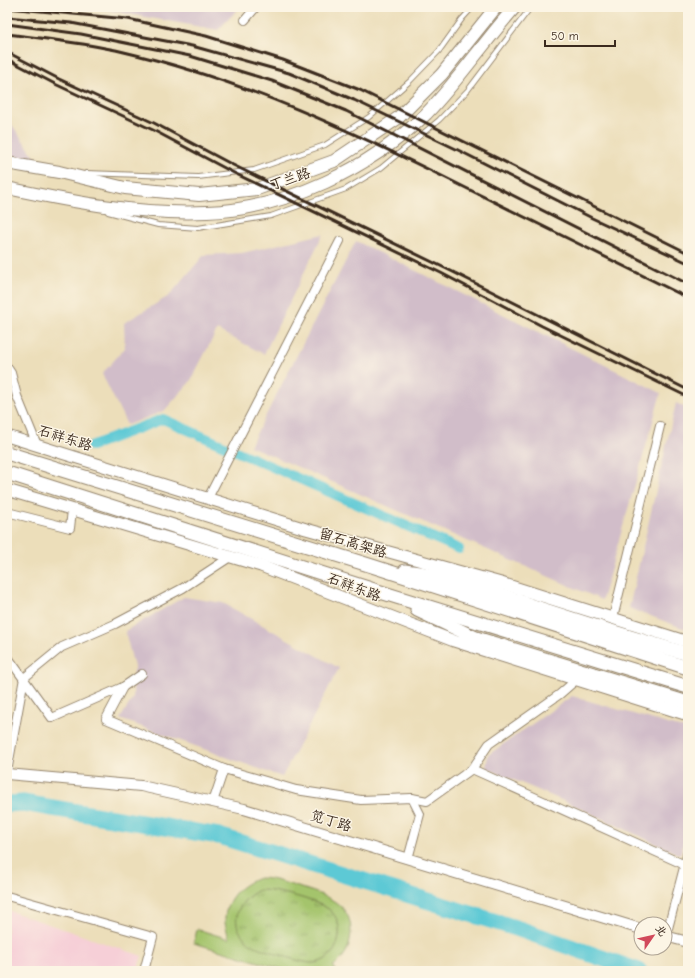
<svg xmlns="http://www.w3.org/2000/svg" width="695" height="978" font-family="'Comic Neue','LXGW WenKai TC',sans-serif">
  <defs>
    <pattern id="grass-tufts" width="24" height="20" patternUnits="userSpaceOnUse"><rect width="24" height="20" fill="#a4c46c"/><path d="M3 7l-1-3M5 7V3M7 7l1-3M15 17l-1-3M17 17v-4M19 17l1-3" fill="none" stroke="#879f58"/></pattern>
  </defs>
  <rect width="100%" height="100%" fill="#fcf5e5"/>
  <filter id="ink" filterUnits="userSpaceOnUse"><feTurbulence type="fractalNoise" baseFrequency=".025" numOctaves="2"/><feDisplacementMap in="SourceGraphic" scale="8" xChannelSelector="R" yChannelSelector="G"/><feConvolveMatrix kernelMatrix="1 2 1 2 8 2 1 2 1" color-interpolation-filters="sRGB"/></filter>
  <filter id="wash" filterUnits="userSpaceOnUse"><feTurbulence type="fractalNoise" baseFrequency=".012" numOctaves="4" result="noise"/><feDisplacementMap in="SourceGraphic" scale="16" xChannelSelector="R" yChannelSelector="G"/><feGaussianBlur stdDeviation="0.9" result="paint"/><feColorMatrix in="noise" values="0 0 0 0 0 0 0 0 0 0 0 0 0 0 0 0 0 1.4 0 .05"/><feComposite in="paint" operator="in"/></filter>
  <g filter="url(#wash)">
    <rect width="100%" height="100%" fill="#ecdeba"/>
    <!-- built -->
    <polygon fill="#f6cfd7" points="7,910 142,956 137,971 7,971"/>
    <!-- industrial -->
    <g fill="#d1bdc9">
      <polygon points="90,7 240,7 218,30"/>
      <polygon points="7,118 37,160 7,155"/>
      <polygon points="323,234 264,354 217,330 190,382 164,411 127,425 102,374 125,348 124,323 169,296 204,255 242,253"/>
      <polygon points="356,241 661,393 602,600 250,446"/>
      <polygon points="676,403 688,409 688,630 629,608"/>
      <polygon points="184,597 223,603 339,668 282,777 120,719 133,698 134,667 125,631"/>
      <polygon points="572,696 688,730 688,826 680,855 573,805 486,768 488,755"/>
    </g>
    <!-- grass -->
    <path fill="url(#grass-tufts)" stroke="#707745" d="M259,890C273,889 321,901 331,911C349,929 336,965 310,963C294,961 269,951 253,946C228,929 232,904 259,890Z"/>
    <!-- pitch -->
    <path fill="#a4c46c" stroke="#707745" fill-rule="evenodd" d="M259,878C273,878 285,883 298,887C325,895 357,904 350,940C348,952 342,960 332,967L335,969L334,971H289L194,943L197,929L229,939C228,934 226,928 225,923C224,900 239,885 259,878ZM259,890C273,889 321,901 331,911C349,929 336,965 310,963C294,961 269,951 254,946C228,929 232,904 259,890Z"/>
    <g fill="none" stroke-linecap="round" stroke-linejoin="round">
      <!-- canal -->
      <polyline stroke="#5dc9d5" stroke-width="10" points="91,446 163,419 459,549"/>
      <!-- river -->
      <polyline stroke="#5dc9d5" stroke-width="17" points="7,804 23,803 219,836 519,929 639,971"/>
    </g>
  </g>
  <g filter="url(#ink)">
    <g fill="none" stroke-linecap="round" stroke-linejoin="round">
      <defs>
        <g id="service">
          <polyline points="86,173 198,177 254,170 325,145 369,117 410,81 439,51 462,19 473,7"/>
          <polyline points="108,212 158,225 198,228 271,216 346,189 381,168 439,120 468,90 531,7"/>
        </g>
        <g id="minor">
          <polyline points="245,20 256,7"/>
          <polyline points="7,367 11,373 17,396 37,445"/>
          <polyline points="208,498 340,241"/>
          <polyline points="7,512 70,528 72,510"/>
          <polyline points="613,618 660,426"/>
          <polyline points="7,656 52,718 123,687 142,674"/>
          <polyline points="123,687 106,719 224,769 213,802"/>
          <polyline points="224,769 296,790 361,800 412,798 420,814 408,859"/>
          <polyline points="472,769 685,865"/>
          <polyline points="7,772 24,678 62,647 115,624 183,588 230,557"/>
          <polyline points="412,798 427,801 472,769 489,744 560,694 576,680"/>
          <polyline points="7,896 153,937 144,971"/>
          <polyline points="666,936 688,852"/>
        </g>
        <g id="tertiary">
          <polyline points="7,774 141,786 244,809 641,929"/>
          <polyline points="665,936 688,942"/>
        </g>
        <g id="secondary">
          <polyline points="7,436 306,529 501,583 688,642"/>
          <polyline points="7,490 261,566 454,641 688,715"/>
        </g>
        <g id="primary">
          <polyline points="7,163 59,172 125,188 199,195 257,189 334,161 398,118 442,74 496,7"/>
          <path d="M7,188C73,202 140,215 207,212C286,209 369,169 426,114C458,81 484,42 515,7"/>
        </g>
        <g id="trunk">
          <polyline points="7,453 372,566 688,668"/>
          <polyline points="7,473 374,590 688,687"/>
          <path d="M405,571C455,577 504,596 551,612C597,627 642,641 688,654"/>
          <polyline points="417,610 476,638 688,703"/>
        </g>
      </defs>
      <!-- service casing -->
      <use href="#service" stroke="#94846c" stroke-width="6"/>
      <!-- minor casing -->
      <use href="#minor" stroke="#94846c" stroke-width="10"/>
      <!-- tertiary casing -->
      <use href="#tertiary" stroke="#94846c" stroke-width="12"/>
      <!-- secondary casing -->
      <use href="#secondary" stroke="#94846c" stroke-width="13"/>
      <!-- primary casing -->
      <use href="#primary" stroke="#94846c" stroke-width="14"/>
      <!-- trunk casing -->
      <use href="#trunk" stroke="#94846c" stroke-width="15"/>
      <!-- service -->
      <use href="#service" stroke="#fff" stroke-width="4"/>
      <!-- minor -->
      <use href="#minor" stroke="#fff" stroke-width="8"/>
      <!-- tertiary -->
      <use href="#tertiary" stroke="#fff" stroke-width="10"/>
      <!-- secondary -->
      <use href="#secondary" stroke="#fff" stroke-width="11"/>
      <!-- primary -->
      <use href="#primary" stroke="#fff" stroke-width="12"/>
      <!-- trunk -->
      <use href="#trunk" stroke="#fff" stroke-width="13"/>
      <!-- rail -->
      <g stroke="#3b2a1e" stroke-width="3">
        <polyline points="7,8 128,19 206,36 283,60 360,90 688,253"/>
        <polyline points="7,17 71,23 192,46 289,73 354,100 456,149 592,218 688,263"/>
        <polyline points="7,24 81,34 190,56 272,81 346,111 688,284"/>
        <path d="M7,34C46,39 86,43 124,52C244,80 356,133 466,188C540,225 614,261 688,298"/>
        <polyline points="7,52 59,79 154,123 233,165 453,272 688,390"/>
        <polyline points="7,59 55,84 153,130 232,172 441,273 542,326 688,397"/>
      </g>
    </g>
  </g>
  <g text-anchor="middle" dominant-baseline="central" stroke-width="3" stroke-linejoin="round" paint-order="stroke">
    <!-- street labels -->
    <g font-size="14" fill="#3b2a1e" stroke="#fcf5e5">
      <text transform="translate(290 179) rotate(-19)">丁兰路</text>
      <text transform="translate(65 438) rotate(17)">石祥东路</text>
      <text transform="translate(353 543) rotate(17)">留石高架路</text>
      <text transform="translate(354 587) rotate(21)">石祥东路</text>
      <text transform="translate(331 821) rotate(17)">笕丁路</text>
    </g>
  </g>
  <!-- margin -->
  <rect width="695" height="978" fill="none" stroke="#fcf5e5" stroke-width="24"/>
  <!-- north arrow -->
  <g transform="translate(653 936) rotate(56)"><circle r="19" fill="#fcf5e5" stroke="#afa495"/>
  <path d="M0-3L7 15L0 10L-7 15Z" fill="#d1495b"/>
  <text y="-6" font-size="11" font-weight="bold" text-anchor="middle" fill="#3b2a1e">北</text>
  </g>
  <!-- scale -->
  <path d="M545 40v6h70v-6" fill="none" stroke="#3b2a1e" stroke-width="2"/>
  <text x="551" y="40" font-size="12" fill="#3b2a1e" stroke="#fcf5e5" stroke-width="3" paint-order="stroke">50 m</text>
</svg>
